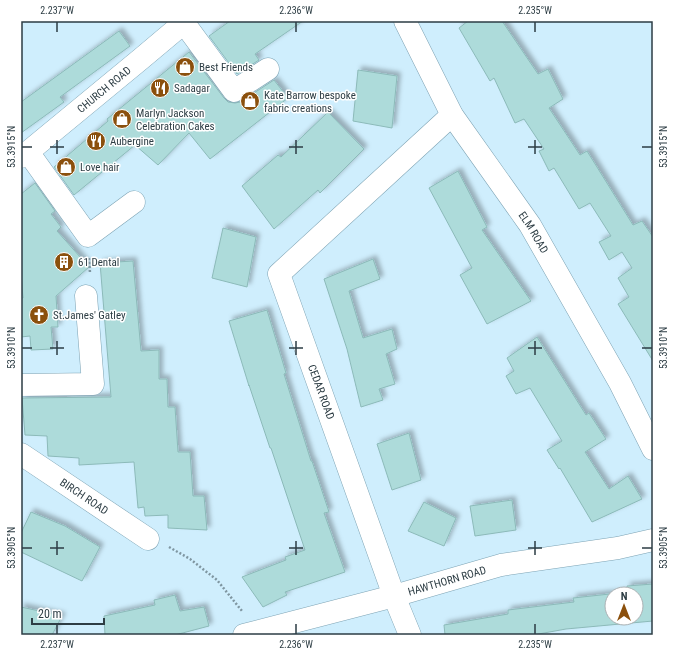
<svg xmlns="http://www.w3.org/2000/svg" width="674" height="656" font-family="'Roboto Condensed',sans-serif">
  <defs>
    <filter id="shadow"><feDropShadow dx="3.5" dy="-3.5" stdDeviation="2" flood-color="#0004"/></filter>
  </defs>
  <rect width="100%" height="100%" fill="#cfeefd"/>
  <!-- building -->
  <g fill="#addbda" stroke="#8cbab9" fill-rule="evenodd" filter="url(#shadow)">
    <polygon points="230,21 303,21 255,54 259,60 237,74 209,36"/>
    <polygon points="468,21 502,21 538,74 548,69 563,99 549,108 580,155 587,151 633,225 642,221 653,237 653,361 618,304 629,297 618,278 632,268 622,252 609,260 599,242 611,236 590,203 579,209 554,168 549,171 539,151 544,149 524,119 515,123 494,78 490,81 459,28"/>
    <polygon points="119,31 130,46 60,97 64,102 21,133 21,102"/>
    <polygon points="189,52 224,98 228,102 235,103 240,102 274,80 288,98 210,159 189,133 158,165 135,145 74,195 54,167 108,121 107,119"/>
    <polygon points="358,70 397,76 392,128 353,121"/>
    <polygon points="328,112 364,149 320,193 318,190 274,229 242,186 278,155 281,157"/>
    <polygon points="458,171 487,227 482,230 531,301 487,324 460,275 472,268 429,188"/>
    <polygon points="35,183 55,211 51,214 61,227 57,231 89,267 56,296 58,327 51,327 53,349 31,350 30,336 21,337 21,298 23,298 21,274 21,194"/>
    <polygon points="223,228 256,237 247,287 212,278"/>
    <polygon points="373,259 380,279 349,291 363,338 392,329 397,349 386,354 395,384 379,389 383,400 361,407 347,349 324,279"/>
    <polygon points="133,261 141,351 159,350 159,379 167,379 168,407 175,407 178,452 190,452 193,496 204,496 207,530 168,528 168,515 145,516 144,507 138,508 134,462 79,465 79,458 48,456 47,436 25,435 22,398 111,397 100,263"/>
    <polygon points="267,310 286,373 284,374 311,461 312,461 329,512 324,513 345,572 285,592 287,595 263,607 242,577 286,560 285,557 305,550 271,448 270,448 249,385 249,386 229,321"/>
    <polygon points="537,337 586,415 589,413 606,439 585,452 609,489 628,476 642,499 592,522 560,468 559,469 547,450 562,441 530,388 516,394 506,376 514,371 507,358"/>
    <polygon points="409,433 421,480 392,490 377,444"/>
    <polygon points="512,500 516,530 475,536 470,506"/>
    <polygon points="424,502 456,518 444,546 408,531"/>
    <polygon points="31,512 65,526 100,547 82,581 21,552 21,533"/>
    <path d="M653,584V621L566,629L533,635H445L444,625L508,614V610L574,602L573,598L628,592L627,586ZM612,594H636V618H612Z"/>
    <polygon points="175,595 180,611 204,607 209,626 175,635 105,635 104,616 155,605 154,600"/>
    <polygon points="21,607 62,616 52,635 21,635"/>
  </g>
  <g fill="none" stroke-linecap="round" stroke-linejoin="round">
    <defs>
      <g id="minor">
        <path id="s1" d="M405,21L452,115L530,225L620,383L653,449"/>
        <polyline points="184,23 234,91 268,69"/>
        <polyline points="28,152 88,236 134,202"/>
        <path id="s2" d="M21,157L28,152L142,58L186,21"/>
        <polyline points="21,385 93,384 86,296"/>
        <path id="s3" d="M21,454L148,539"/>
        <path id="s4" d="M244,635L394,596L501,565L618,548L653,540"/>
        <polyline points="410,635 394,596 279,274 452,115"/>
      </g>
    </defs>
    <!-- minor casing -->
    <use href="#minor" stroke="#7da3b4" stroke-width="23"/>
    <!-- path -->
    <g stroke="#7f96a1" stroke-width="2.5" stroke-dasharray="2 2" stroke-linecap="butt">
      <polyline points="89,258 90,273"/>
      <polyline points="169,547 190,559 217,580 242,611"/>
    </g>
    <!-- minor -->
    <use href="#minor" stroke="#fff" stroke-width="22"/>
  </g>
  <!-- ticks -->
  <path fill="none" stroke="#2d3d44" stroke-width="1.5" d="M57,22V32M296,22V32M535,22V32M57,140V154M296,140V154M535,140V154M22,147H32M50,147H64M289,147H303M528,147H542M642,147H652M57,341V355M296,341V355M535,341V355M22,348H32M50,348H64M289,348H303M528,348H542M642,348H652M57,541V555M296,541V555M535,541V555M22,548H32M50,548H64M289,548H303M528,548H542M642,548H652M57,624V634M296,624V634M535,624V634"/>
  <!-- icons -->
  <defs>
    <symbol id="shop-disc" viewBox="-11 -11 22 22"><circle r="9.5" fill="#8b500d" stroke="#fff"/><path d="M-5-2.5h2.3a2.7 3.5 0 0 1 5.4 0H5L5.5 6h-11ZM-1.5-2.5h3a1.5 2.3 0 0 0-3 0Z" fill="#fff"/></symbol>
    <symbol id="restaurant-disc" viewBox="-11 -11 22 22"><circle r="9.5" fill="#8b500d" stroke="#fff"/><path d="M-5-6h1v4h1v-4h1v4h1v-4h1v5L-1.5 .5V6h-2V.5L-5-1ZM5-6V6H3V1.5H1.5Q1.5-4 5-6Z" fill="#fff"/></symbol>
    <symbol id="building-disc" viewBox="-11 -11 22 22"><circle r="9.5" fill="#8b500d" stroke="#fff"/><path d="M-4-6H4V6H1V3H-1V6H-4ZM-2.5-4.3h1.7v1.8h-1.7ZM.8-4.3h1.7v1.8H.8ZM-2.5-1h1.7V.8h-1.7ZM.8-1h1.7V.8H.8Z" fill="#fff"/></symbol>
    <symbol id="church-disc" viewBox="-11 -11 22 22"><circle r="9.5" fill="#8b500d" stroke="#fff"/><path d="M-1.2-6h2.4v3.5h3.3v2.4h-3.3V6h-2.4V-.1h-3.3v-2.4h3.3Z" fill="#fff"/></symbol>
  </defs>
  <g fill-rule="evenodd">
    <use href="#shop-disc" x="174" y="56" width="22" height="22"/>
    <use href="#restaurant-disc" x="149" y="77" width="22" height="22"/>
    <use href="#shop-disc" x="239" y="90" width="22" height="22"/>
    <use href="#shop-disc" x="111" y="108" width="22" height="22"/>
    <use href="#restaurant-disc" x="85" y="130" width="22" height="22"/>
    <use href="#shop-disc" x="55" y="156" width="22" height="22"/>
    <use href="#building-disc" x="53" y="251" width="22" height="22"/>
    <use href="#church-disc" x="28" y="304" width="22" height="22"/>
  </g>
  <g text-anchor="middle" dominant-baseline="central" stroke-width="3" stroke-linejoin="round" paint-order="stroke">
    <!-- poi labels -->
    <g font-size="11" fill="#2d3d44" stroke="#fff" text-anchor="start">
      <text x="199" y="67">Best Friends</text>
      <text x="174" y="88">Sadagar</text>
      <text x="264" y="95">Kate Barrow bespoke<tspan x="264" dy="13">fabric creations</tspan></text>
      <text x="136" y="113">Marlyn Jackson<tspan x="136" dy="13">Celebration Cakes</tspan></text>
      <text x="110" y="141">Aubergine</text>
      <text x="80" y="167">Love hair</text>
      <text x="78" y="262">61 Dental</text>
      <text x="53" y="315">St.James' Gatley</text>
    </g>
    <!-- street labels -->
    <g font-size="11" fill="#2d3d44" stroke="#fff">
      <text stroke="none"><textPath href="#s2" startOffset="107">CHURCH ROAD</textPath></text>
      <text stroke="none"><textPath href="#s1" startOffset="248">ELM ROAD</textPath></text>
      <text transform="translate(321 392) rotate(70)">CEDAR ROAD</text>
      <text stroke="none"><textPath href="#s3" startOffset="76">BIRCH ROAD</textPath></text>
      <text stroke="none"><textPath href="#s4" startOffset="210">HAWTHORN ROAD</textPath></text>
    </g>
  </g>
  <!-- border -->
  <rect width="674" height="656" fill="none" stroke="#ffffff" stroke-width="44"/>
  <!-- north arrow -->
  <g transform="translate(624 606)"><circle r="19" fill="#ffffff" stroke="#abb1b4"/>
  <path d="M0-3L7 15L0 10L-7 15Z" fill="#8b500d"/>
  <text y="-6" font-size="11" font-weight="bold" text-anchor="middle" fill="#2d3d44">N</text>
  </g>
  <!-- scale -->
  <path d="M32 618v6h72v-6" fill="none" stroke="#2d3d44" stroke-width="2"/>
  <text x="38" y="618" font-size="12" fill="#2d3d44" stroke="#ffffff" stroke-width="3" paint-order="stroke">20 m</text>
  <rect x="22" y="22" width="630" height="612" fill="none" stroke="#2d3d44" stroke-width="1.5"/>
  <g font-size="10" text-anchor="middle" fill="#2d3d44">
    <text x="57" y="14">2.237°W</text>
    <text x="296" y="14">2.236°W</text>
    <text x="535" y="14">2.235°W</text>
    <text transform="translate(11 147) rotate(-90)" y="4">53.3915°N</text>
    <text transform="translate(663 147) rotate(-90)" y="4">53.3915°N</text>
    <text transform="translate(11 348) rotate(-90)" y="4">53.3910°N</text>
    <text transform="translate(663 348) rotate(-90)" y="4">53.3910°N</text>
    <text transform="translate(11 548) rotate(-90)" y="4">53.3905°N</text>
    <text transform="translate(663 548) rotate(-90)" y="4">53.3905°N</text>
    <text x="57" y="648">2.237°W</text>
    <text x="296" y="648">2.236°W</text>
    <text x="535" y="648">2.235°W</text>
  </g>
</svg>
